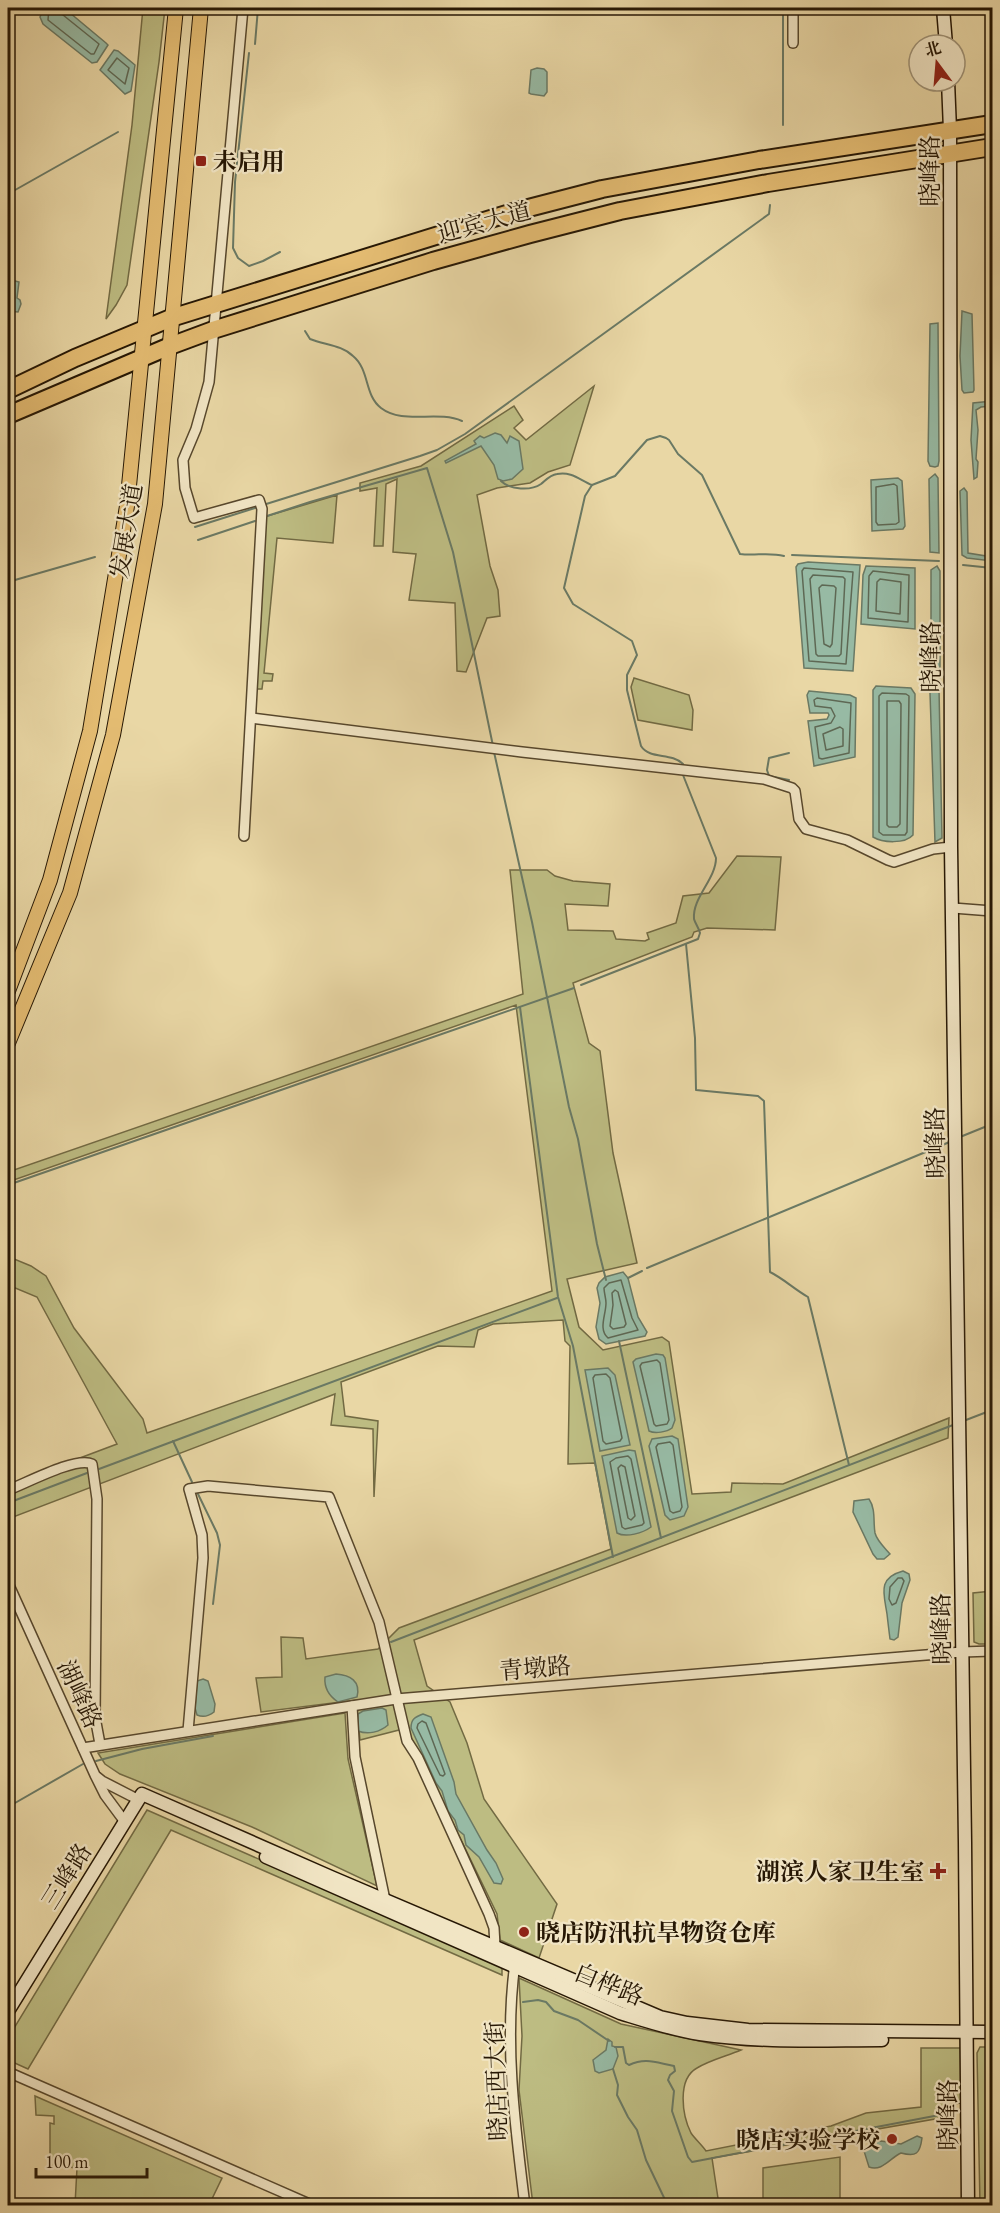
<svg xmlns="http://www.w3.org/2000/svg" width="1000" height="2213" font-family="'EB Garamond','Noto Serif SC',serif">
  <rect width="100%" height="100%" fill="#e9d7a5"/>
  <filter id="stains"><feTurbulence type="fractalNoise" baseFrequency=".00333" numOctaves="4"/><feColorMatrix values="0 0 0 0 .2 0 0 0 0 .09 0 0 0 0 .02 0 0 0 .5 -.17"/></filter>
  <radialGradient id="worn" r=".72"><stop offset=".6" stop-color="#630" stop-opacity="0"/><stop offset="1" stop-color="#630" stop-opacity=".3"/></radialGradient>
  <!-- green -->
  <g fill="#bdbc82" stroke="#726a43" stroke-width="1.5">
    <polygon points="143,8 165,8 159,62 127,285 116,305 106,319 132,125"/>
    <polygon points="594,386 570,465 548,472 530,483 497,488 477,495 490,566 498,590 500,616 487,618 466,672 457,671 455,603 409,600 416,554 393,552 397,479 386,484 383,546 374,546 377,488 360,491 360,483 421,466 514,406 523,420 514,428 526,440"/>
    <polygon points="337,495 333,543 277,538 264,673 273,674 272,681 263,681 262,689 255,689 264,517"/>
    <polygon points="634,678 689,695 693,710 692,730 638,720 631,687"/>
    <polygon points="737,856 781,857 775,930 707,928 694,932 692,937 573,983 589,1043 600,1051 613,1153 637,1263 567,1279 579,1327 603,1350 662,1337 669,1342 692,1494 731,1492 732,1483 783,1484 949,1418 948,1438 414,1640 427,1686 450,1702 467,1743 484,1799 557,1904 539,1958 500,1940 497,1914 409,1733 408,1724 399,1730 360,1740 356,1700 261,1712 256,1678 282,1677 281,1637 303,1638 306,1659 378,1649 399,1628 611,1549 595,1463 568,1464 570,1346 565,1341 563,1320 493,1324 478,1330 474,1347 438,1346 341,1382 345,1416 378,1421 374,1497 373,1429 331,1425 335,1394 8,1519 8,1485 117,1444 37,1297 8,1285 8,1244 14,1259 31,1266 46,1276 74,1328 143,1419 147,1433 552,1291 516,1005 8,1182 8,1172 523,994 510,870 547,870 555,876 573,881 610,884 608,906 565,904 568,930 613,931 616,939 645,941 649,939 647,933 676,923 683,896 709,893"/>
    <polygon points="992,1591 992,1644 979,1644 974,1642 973,1593"/>
    <polygon points="345,1713 348,1759 377,1886 252,1827 120,1774 105,1764 98,1753"/>
    <polygon points="147,1810 502,1966 502,1975 171,1830 28,2069 8,2060 8,2038"/>
    <path d="M519,1978L621,2024L741,2050C727,2056 710,2060 697,2068C677,2079 682,2115 691,2133C695,2139 702,2145 706,2151L831,2126L866,2113L921,2107V2048H962L961,2103L952,2104V2116L712,2158L719,2205H533L519,2090L522,2036Z"/>
    <polygon points="980,2047 992,2047 992,2205 980,2205 977,2053"/>
    <polygon points="35,2096 222,2178 209,2205 75,2205 77,2168 50,2165 50,2123 54,2124 54,2116 36,2115"/>
    <polygon points="840,2157 840,2205 763,2205 763,2168"/>
  </g>
  <!-- water -->
  <g fill="#97baa4" stroke="#6a7964" stroke-width="1.5">
    <polygon points="44,8 64,8 106,43 108,45 97,62 92,63 43,24 40,17"/>
    <polygon points="114,50 118,51 135,65 131,91 125,94 100,70"/>
    <polygon points="537,68 544,69 547,72 547,92 544,96 531,94 529,93 531,70"/>
    <polygon points="8,279 19,282 17,298 20,300 21,304 18,312 8,311"/>
    <polygon points="962,311 972,314 974,390 973,392 964,393 962,390 960,356"/>
    <polygon points="938,323 939,461 938,466 935,467 930,466 928,461 930,324"/>
    <polygon points="992,401 992,406 981,407 976,410 978,430 976,459 978,462 977,477 974,479 971,440 973,403"/>
    <polygon points="495,433 501,435 507,443 510,436 519,441 523,469 512,479 503,481 498,479 494,465 481,446 446,463 445,461 476,444 474,441 480,436 484,438"/>
    <polygon points="935,474 938,478 939,553 930,552 929,479"/>
    <polygon points="898,478 902,481 905,526 903,529 872,531 871,480"/>
    <polygon points="964,488 967,492 968,553 992,557 992,561 967,558 962,555 960,491"/>
    <polygon points="808,562 860,565 853,671 804,668 796,567 798,564"/>
    <polygon points="866,566 915,568 915,629 861,624 863,575"/>
    <polygon points="937,566 940,571 940,678 931,678 931,570"/>
    <path d="M876,686L911,688L915,694L913,835C905,844 883,843 873,837V690Z"/>
    <polygon points="935,686 939,689 942,838 935,842 930,693 930,689"/>
    <polygon points="809,691 850,695 856,698 855,757 814,766 808,721 827,719 829,715 828,713 810,713 807,695"/>
    <polygon points="623,1272 628,1278 638,1317 647,1332 645,1336 606,1344 599,1339 596,1327 600,1303 597,1288 599,1283 605,1277"/>
    <path d="M656,1354L663,1355L665,1358L675,1420L672,1428C667,1432 655,1434 649,1431L633,1362L636,1359Z"/>
    <polygon points="608,1368 615,1375 630,1445 600,1451 585,1370"/>
    <polygon points="672,1436 678,1439 688,1507 684,1516 670,1520 665,1515 649,1446 652,1439"/>
    <path d="M629,1450L635,1451L651,1527C643,1533 626,1538 617,1533L602,1456Z"/>
    <path d="M869,1499C876,1509 873,1522 875,1533C877,1541 885,1548 890,1554L884,1559H877L873,1554L853,1512L854,1501Z"/>
    <path d="M903,1571L909,1574L910,1580L902,1603L898,1637L894,1640L890,1639C889,1631 888,1623 887,1614C884,1594 877,1578 903,1571Z"/>
    <path d="M336,1674C350,1675 361,1681 357,1697L338,1702C329,1696 324,1688 325,1677Z"/>
    <path d="M203,1679L208,1681L215,1704L214,1712C209,1716 204,1718 197,1715L195,1708L197,1681Z"/>
    <path d="M382,1708L386,1710L388,1725C380,1732 368,1735 358,1731V1714L363,1711Z"/>
    <path d="M423,1714L431,1717L454,1782L456,1794L487,1850L496,1863L503,1879L501,1884L494,1883L479,1857L466,1845L464,1835L458,1830L455,1820L448,1811L442,1791L436,1783L411,1728C411,1719 415,1717 423,1714Z"/>
    <polygon points="608,2039 612,2042 612,2046 616,2047 618,2056 613,2069 599,2073 595,2071 593,2060 606,2050"/>
    <path d="M917,2136L922,2138C920,2154 916,2157 901,2153C890,2158 882,2172 869,2167L864,2151L871,2142L881,2141L901,2144Z"/>
  </g>
  <g fill="none" stroke-linecap="round" stroke-linejoin="round">
    <!-- shore -->
    <g stroke="#5e6854" stroke-width="1.5">
      <polyline points="49,8 48,20 91,54 94,54 99,44 63,15 61,8"/>
      <polygon points="117,58 129,68 125,84 108,70"/>
      <polygon points="894,484 897,486 899,522 896,524 878,525 876,522 876,487"/>
      <polygon points="804,568 853,572 846,664 809,661 802,571"/>
      <polygon points="873,571 909,575 908,622 868,618 869,576"/>
      <polygon points="813,575 843,577 845,579 841,654 839,656 818,656 816,654 810,579"/>
      <polygon points="880,579 901,582 900,614 876,611 877,582"/>
      <polygon points="822,585 834,586 836,588 832,644 830,647 824,644 819,588"/>
      <polygon points="882,693 906,694 909,696 907,832 905,835 883,835 879,832 879,696"/>
      <polygon points="817,698 851,703 849,753 822,759 819,758 815,727 831,723 835,716 831,708 815,706 814,700"/>
      <polygon points="887,701 899,701 901,704 900,824 897,827 889,827 887,825"/>
      <polygon points="840,727 843,729 843,746 826,750 823,734"/>
      <path d="M621,1280L632,1318L638,1330L608,1338C598,1329 606,1315 606,1303C606,1298 604,1293 604,1288L609,1283Z"/>
      <polygon points="615,1290 618,1292 626,1324 624,1327 613,1329 610,1326 613,1305 612,1293"/>
      <polygon points="657,1360 660,1363 669,1420 667,1424 656,1426 654,1424 640,1366 642,1363"/>
      <polygon points="606,1374 610,1378 622,1438 620,1441 606,1444 603,1441 593,1378 595,1375"/>
      <polygon points="670,1442 673,1445 682,1507 680,1511 673,1513 670,1511 656,1447 658,1444"/>
      <polygon points="628,1456 631,1459 644,1523 642,1525 625,1529 622,1527 610,1462 616,1458"/>
      <polygon points="621,1465 625,1467 635,1516 631,1520 628,1518 618,1468"/>
      <polygon points="898,1578 902,1578 904,1581 896,1603 892,1605 889,1599 890,1587"/>
      <polygon points="422,1721 426,1723 445,1774 443,1776 440,1775 417,1728 418,1724"/>
    </g>
    <!-- stream -->
    <g stroke="#6a7964" stroke-width="2">
      <polyline points="255,44 258,8"/>
      <polyline points="249,53 235,182 233,248 238,258 249,266 263,261 280,252"/>
      <polyline points="783,125 783,8"/>
      <polyline points="8,194 118,132"/>
      <path d="M305,331L310,339C325,345 342,345 353,356C370,370 364,395 381,408C403,425 437,410 462,421"/>
      <path d="M501,481C510,490 531,491 541,484C546,480 550,475 557,474C571,471 580,480 592,485L615,476L647,440L660,436L666,438L669,440L678,454L702,475L740,554C755,556 769,552 784,556"/>
      <path d="M592,485L585,496L564,588L573,604L632,641L637,655L627,675V690L641,746C650,760 671,752 683,764"/>
      <polyline points="263,505 420,456 437,450 465,434 769,214 770,205"/>
      <polyline points="267,516 310,502 427,468 453,552 493,746"/>
      <polyline points="195,527 258,507"/>
      <polyline points="198,540 255,521"/>
      <polyline points="792,555 939,561"/>
      <polyline points="963,565 992,568"/>
      <polyline points="8,582 95,557"/>
      <polyline points="494,752 532,922 569,1107 578,1139 597,1244 606,1280"/>
      <polyline points="789,780 769,776 767,770 769,758 789,753"/>
      <path d="M686,944L695,1038L696,1090L758,1096L764,1101L770,1272C784,1279 794,1289 808,1297L849,1465"/>
      <path d="M581,985L698,939L700,933C699,928 695,923 694,919C692,898 716,879 716,858L683,775"/>
      <polyline points="520,1007 558,1297 573,1346 613,1557"/>
      <polyline points="960,1137 992,1124"/>
      <polyline points="8,1185 574,988"/>
      <polyline points="647,1268 952,1141"/>
      <polyline points="628,1278 642,1271"/>
      <polyline points="619,1341 661,1538"/>
      <polyline points="966,1420 992,1410"/>
      <polyline points="173,1441 192,1482"/>
      <polyline points="99,1469 557,1298"/>
      <polyline points="198,1494 217,1533 220,1545 213,1604"/>
      <polyline points="8,1503 87,1473"/>
      <polyline points="391,1642 953,1425"/>
      <polyline points="96,1761 142,1749 213,1736"/>
      <polyline points="8,1807 83,1764"/>
      <polyline points="523,2002 538,2000 546,2002 554,2011 578,2020 609,2041"/>
      <path d="M615,2047H623L626,2063L629,2065C646,2057 657,2063 674,2066L675,2071L670,2075L668,2080L674,2091L672,2111L688,2157L692,2162L950,2113"/>
      <polyline points="613,2069 618,2085 617,2095 628,2117 637,2130 646,2160 668,2206"/>
      <polyline points="988,2106 992,2106"/>
    </g>
    <defs>
      <g id="street">
        <polyline points="243,8 209,382 196,429 183,460 185,488 194,518 259,500 262,509 244,836"/>
        <polyline points="793,43 793,8"/>
        <polyline points="251,718 522,752 764,779 792,788 795,791 799,819 806,829 847,840 888,860 894,862 933,849 951,847"/>
        <polyline points="953,908 992,911"/>
        <path d="M8,1490C25,1484 76,1456 92,1464L97,1499L95,1717L100,1744"/>
        <polyline points="8,1583 95,1775 105,1795 125,1822"/>
        <polyline points="352,1706 355,1757 385,1900"/>
        <polyline points="188,1731 203,1558 202,1535 189,1489 208,1486 329,1497 379,1622 407,1741 418,1758 489,1914 494,1928 495,1946"/>
        <polyline points="83,1748 396,1699 962,1652 992,1651"/>
        <polyline points="97,1777 102,1781 139,1800"/>
        <path d="M515,1963C504,2043 515,2125 525,2206"/>
        <polyline points="8,2072 314,2206"/>
      </g>
      <g id="secondary">
        <polyline points="943,8 946,45"/>
        <polyline points="948,81 950,130 951,847 965,1842 968,2206"/>
        <path d="M266,1857L620,2013C646,2021 673,2030 700,2034C760,2043 822,2040 882,2040"/>
        <polyline points="8,2011 142,1794 331,1877 660,2017 687,2023 748,2030 992,2032"/>
      </g>
      <g id="primary">
        <polyline points="8,991 50,880 90,731 127,506 176,8"/>
        <polyline points="8,1043 70,893 113,735 155,504 201,8"/>
      </g>
      <g id="highway">
        <polyline points="8,390 75,358 171,318 513,212 602,189 759,160 992,124"/>
        <polyline points="8,415 170,346 213,330 433,261 530,234 620,211 768,183 992,147"/>
      </g>
    </defs>
    <!-- street casing -->
    <use href="#street" stroke="#57472c" stroke-width="12"/>
    <!-- secondary casing -->
    <use href="#secondary" stroke="#261704" stroke-width="15"/>
    <!-- primary casing -->
    <use href="#primary" stroke="#261704" stroke-width="16"/>
    <!-- highway casing -->
    <use href="#highway" stroke="#261704" stroke-width="20"/>
    <!-- street -->
    <use href="#street" stroke="#f1e5c4" stroke-width="9"/>
    <!-- secondary -->
    <use href="#secondary" stroke="#f1e5c4" stroke-width="12"/>
    <!-- primary -->
    <use href="#primary" stroke="#e4bc72" stroke-width="14"/>
    <!-- highway -->
    <use href="#highway" stroke="#e4bc72" stroke-width="16"/>
  </g>
  <!-- markers -->
  <g fill="#8f2418" stroke="#f1e5c4" stroke-width="2">
    <rect x="195" y="155" width="12" height="12" rx="3"/>
    <path d="M935 1862h6v6h6v6h-6v6h-6v-6h-6v-6h6z"/>
    <circle cx="524" cy="1932" r="6"/>
    <circle cx="892" cy="2139" r="6"/>
  </g>
  <g text-anchor="middle" dominant-baseline="central" stroke-width="4.5" stroke-linejoin="round" paint-order="stroke">
    <!-- poi labels -->
    <g font-size="24" font-weight="bold" fill="#261704" stroke="#f1e5c4" text-anchor="start">
      <text x="213" y="161">未启用</text>
      <text x="924" y="1871" text-anchor="end">湖滨人家卫生室</text>
      <text x="536" y="1932">晓店防汛抗旱物资仓库</text>
      <text x="880" y="2139" text-anchor="end">晓店实验学校</text>
    </g>
    <!-- street labels -->
    <g font-size="24" fill="#261704" stroke="#f1e5c4">
      <text transform="translate(929 171) rotate(-90)">晓峰路</text>
      <text transform="translate(484 222) rotate(-15)">迎宾大道</text>
      <text transform="translate(126 531) rotate(-81)">发展大道</text>
      <text transform="translate(930 657) rotate(-90)">晓峰路</text>
      <text transform="translate(935 1143) rotate(-91)">晓峰路</text>
      <text transform="translate(941 1629) rotate(-91)">晓峰路</text>
      <text transform="translate(535 1668) rotate(-5)">青墩路</text>
      <text transform="translate(80 1694) rotate(65)">湖峰路</text>
      <text transform="translate(66 1876) rotate(-58)">三峰路</text>
      <text transform="translate(609 1984) rotate(22)">白桦路</text>
      <text transform="translate(496 2081) rotate(-92)">晓店西大街</text>
      <text transform="translate(947 2115) rotate(-90)">晓峰路</text>
    </g>
  </g>
  <!-- margin -->
  <rect width="1000" height="2213" fill="none" stroke="#e9d7a5" stroke-width="30"/>
  <rect x="9" y="9" width="982" height="2195" fill="none" stroke="#261704" stroke-width="3"/>
  <rect x="15" y="15" width="970" height="2183" fill="none" stroke="#261704" stroke-width="1.5"/>
  <!-- north arrow -->
  <g transform="translate(937 63) rotate(344)"><circle r="28" fill="#f1e5c4" stroke="#a09377" stroke-width="1.5"/>
  <path d="M0-4.5L10 22L0 15L-10 22Z" fill="#8f2418"/>
  <text y="-9" font-size="16" font-weight="bold" text-anchor="middle" fill="#261704">北</text>
  </g>
  <!-- scale -->
  <path d="M36 2168v9h111v-9" fill="none" stroke="#261704" stroke-width="3"/>
  <text x="45" y="2168" font-size="18" fill="#261704" stroke="#f1e5c4" stroke-width="4.5" paint-order="stroke">100 m</text>
  <rect width="100%" height="100%" filter="url(#stains)"/>
  <rect width="100%" height="100%" fill="url(#worn)"/>
</svg>
